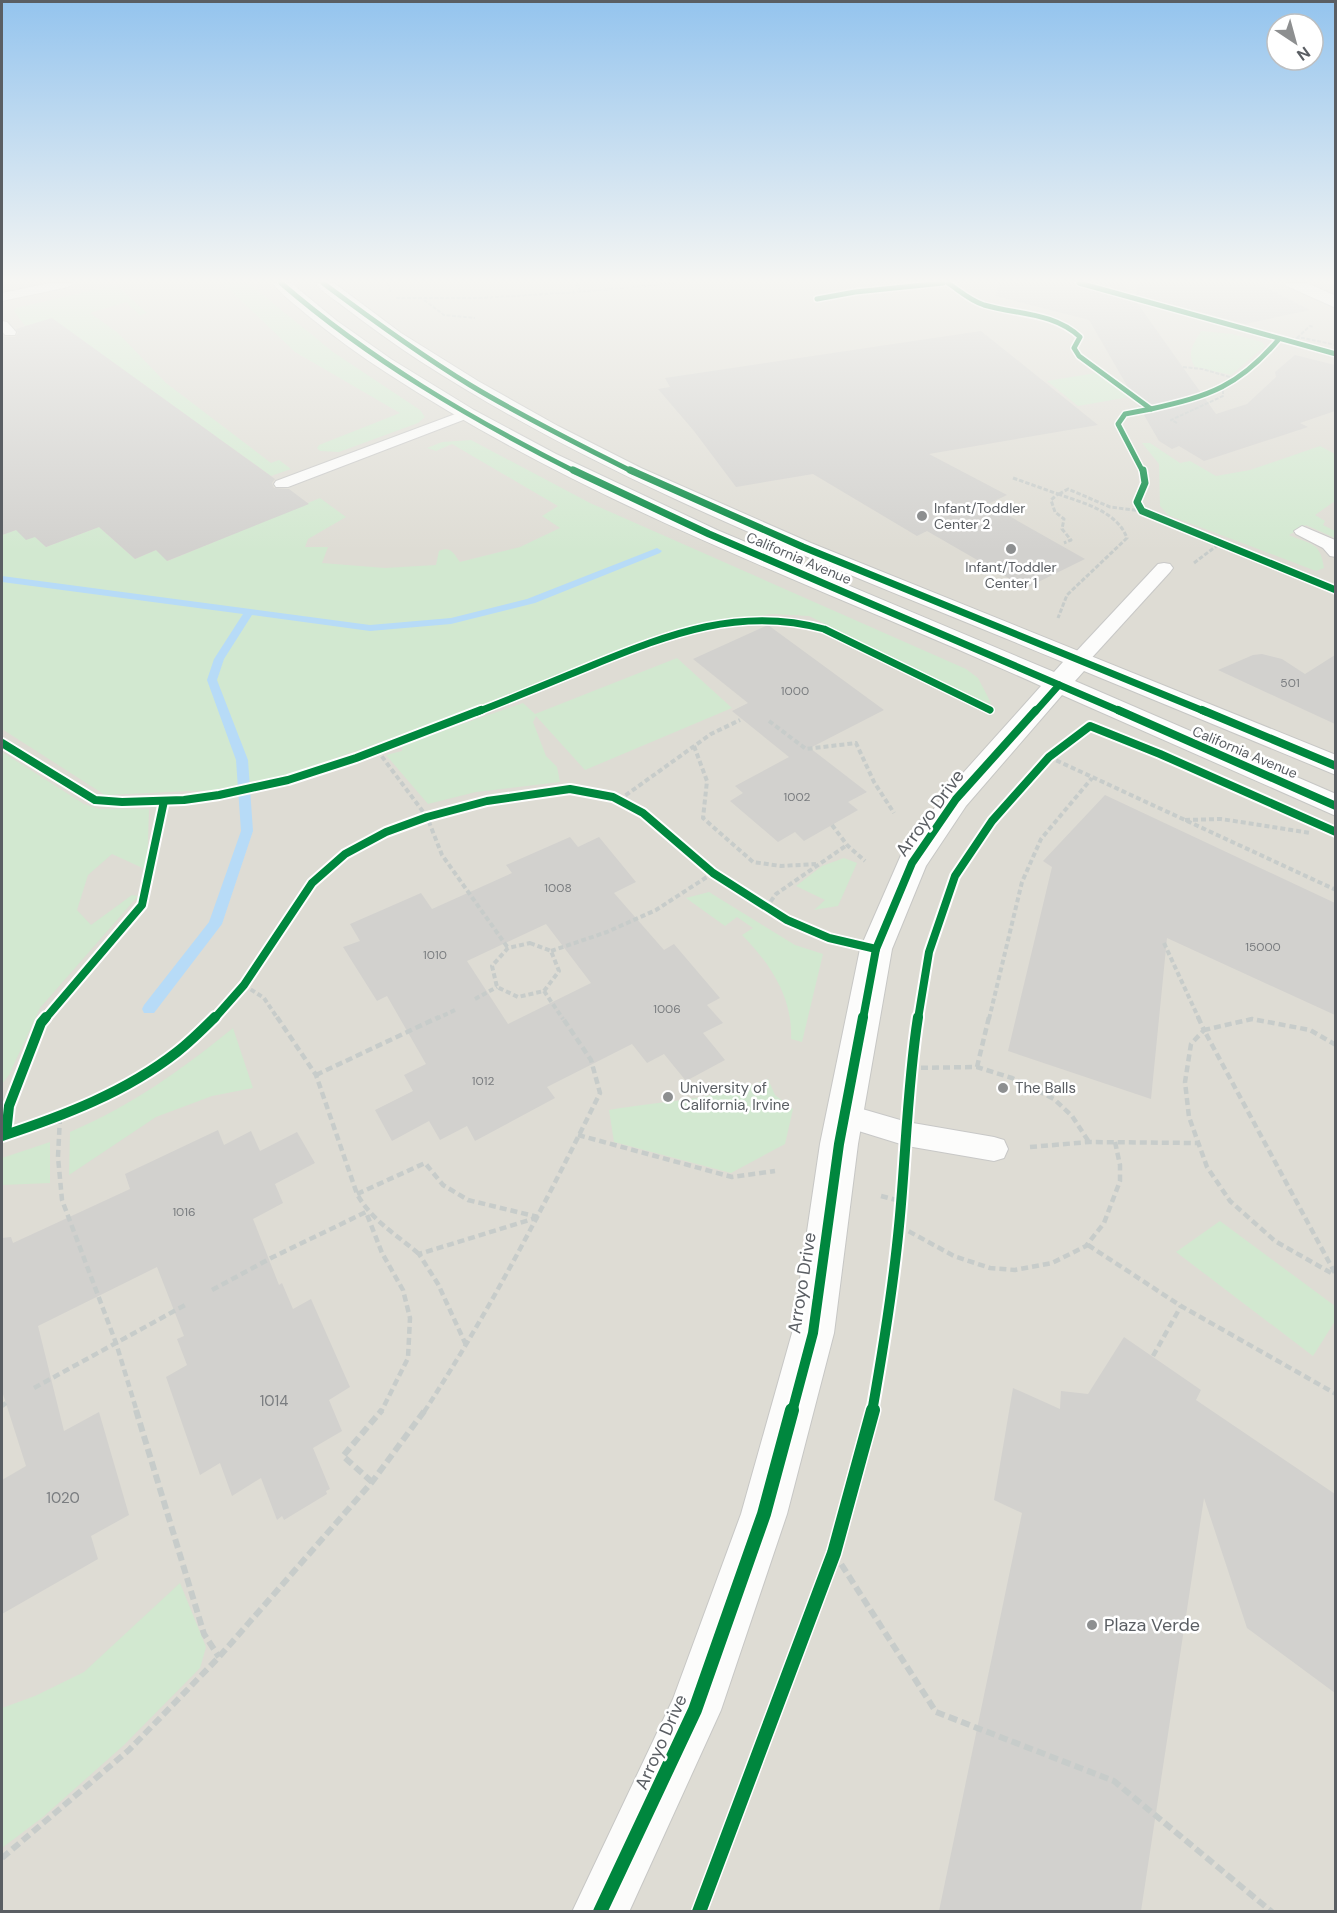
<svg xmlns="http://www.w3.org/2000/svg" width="1337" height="1913" font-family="'DM Sans',sans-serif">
  <rect width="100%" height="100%" fill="#ebeae5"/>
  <!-- education -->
  <rect fill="#dedcd4" x="2" y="283" width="1333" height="1628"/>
  <!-- green -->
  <g fill="#d2e8d0">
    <polygon points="223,283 248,283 333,352 420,410 425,417 418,423 339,452 320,451 317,448 319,445 400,413 295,352"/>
    <polygon points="116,285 147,313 140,315 126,302 90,313 118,333 166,383 271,463 279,460 291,469 271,476 52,319 25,326 14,311 16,308"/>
    <path d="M1201,331L1232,334L1262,342L1265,346L1231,375L1195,367C1186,352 1194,344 1201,331Z"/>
    <polygon points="1096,373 1129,397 1078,406 1047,381"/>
    <path d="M471,440L590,503L966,669L978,678L991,703L988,705L809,616L772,614L718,622L660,635L525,691L288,775L214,790L105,795L2,729V535L16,530L35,537L46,547L99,527L135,559L156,550L168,561L320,498L346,517L308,539L305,547H328L322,563L385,568L436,565L439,551C451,546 453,553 460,562L520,547L560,528L542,516L558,506L452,444L436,451L427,448L442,442Z"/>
    <path d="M1142,443H1150L1180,463L1190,461L1216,476L1250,470L1320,446L1335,454V501L1315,515L1325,521L1323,525L1335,531V538L1306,525L1289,535C1311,545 1320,541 1324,568L1316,571L1168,515L1160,506L1159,464Z"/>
    <polygon points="677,658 732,708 585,770 536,716 533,722 546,756 557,767 560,782 476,792 428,804 386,755 402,751 402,745 523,703 535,714"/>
    <polygon points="2,752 84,804 98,809 149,809 147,870 112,854 88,875 77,910 91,925 132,895 138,896 40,1008 9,1075 2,1084"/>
    <polygon points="844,858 857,863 838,906 814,910 825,900 796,886 822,866"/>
    <path d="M709,892L795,945L823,954L802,1042L791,1039C793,998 770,963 742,935L753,928L737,917L725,926L686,898Z"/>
    <path d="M233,1028L253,1088L212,1096L156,1117L69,1175L70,1132C133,1105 181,1070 233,1028Z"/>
    <path d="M768,1079L775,1095L793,1109L785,1144L731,1173L614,1142L609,1110C663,1101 717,1100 768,1079Z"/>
    <polygon points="50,1142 50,1183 2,1185 2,1158"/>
    <polygon points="1220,1221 1335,1306 1335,1321 1313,1356 1176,1252"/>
    <polygon points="180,1583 206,1647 200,1668 124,1745 43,1817 2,1848 2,1708 35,1696 84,1672"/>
  </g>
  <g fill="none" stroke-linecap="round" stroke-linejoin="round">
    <!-- stream -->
    <polygon fill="#b7dbf7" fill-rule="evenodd" points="657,548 662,551 660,553 535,603 451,624 370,631 252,615 224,659 217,680 248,760 253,831 222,924 154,1013 144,1013 142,1009 144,1005 209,922 241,831 236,760 207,680 214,659 243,614 2,582 2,576 370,625 451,618 527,599"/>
  </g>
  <!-- building -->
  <g fill="#d2d1ce" fill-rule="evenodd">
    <polygon points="998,283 1123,283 1216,414 1247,404 1276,377 1275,372 1295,355 1335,365 1335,411 1300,423 1308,427 1204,461 1179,446 1172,449 1159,441 1089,320 996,296"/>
    <polygon points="1138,283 1257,283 1310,310 1245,324 1136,295"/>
    <polygon points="52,318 275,479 272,483 274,488 289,489 309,504 167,561 156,550 135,559 99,527 46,547 35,537 26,540 16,530 2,535 2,334 5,337 15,337 18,333 16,329"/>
    <polygon points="981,331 1098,425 929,454 1007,495 988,504 1085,559 1026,588 927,531 917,536 813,474 736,487 694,431 658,389 670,387 665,378"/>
    <polygon points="768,625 884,710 810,748 867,792 848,802 858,810 804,841 795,832 778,842 730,801 743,793 735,786 789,757 732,711 748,703 693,659"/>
    <polygon points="1262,654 1282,659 1305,674 1335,655 1335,724 1218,670 1253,655"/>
    <polygon points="1105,795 1335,903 1335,1015 1167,938 1151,1099 1008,1051 1052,867 1043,861"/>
    <path d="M570,837L578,847L599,837L636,882L614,893L664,950L674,944L720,998L707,1005L723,1023L703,1033L725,1060L686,1081L664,1054L647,1063L632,1044L547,1087L555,1098L475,1141L467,1126L440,1140L429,1121L392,1141L375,1110L413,1091L404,1075L426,1064L387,996L377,1001L343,947L360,941L350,924L421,893L432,909L512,873L506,865ZM546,924L591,983L508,1024L467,961Z"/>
    <polygon points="218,1130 224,1145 251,1131 260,1151 297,1132 315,1163 275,1184 283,1203 253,1219 279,1285 282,1283 293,1309 311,1299 350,1387 329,1400 342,1431 313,1448 330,1489 326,1491 327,1494 284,1520 282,1516 277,1520 261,1478 232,1496 220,1463 200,1475 166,1377 187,1365 177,1339 184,1336 157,1267 38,1326 64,1431 99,1412 129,1515 91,1536 98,1559 2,1614 2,1480 26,1466 2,1391 2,1238 11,1237 13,1243 130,1189 125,1174"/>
    <polygon points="1124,1337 1201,1390 1196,1400 1335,1494 1335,1693 1247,1628 1204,1498 1141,1911 939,1911 1022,1513 994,1500 1013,1388 1060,1409 1061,1391 1088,1394"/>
  </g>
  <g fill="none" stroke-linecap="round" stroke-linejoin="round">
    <defs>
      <g id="lane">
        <polygon points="50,283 74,283 68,287 2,301 2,293"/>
        <polygon points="2,321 7,322 16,332 15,335 5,335 2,331"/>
        <polygon points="466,410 473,414 471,417 288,487 276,487 274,484 276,481"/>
        <polygon points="1302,526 1335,540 1336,557 1330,556 1323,548 1296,534 1294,531"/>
        <polygon points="1164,563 1170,564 1173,568 1170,572 1087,663 1073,663 1071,659 1073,655 1158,564"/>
        <polygon points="845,1104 907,1122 994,1137 1004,1140 1008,1149 1004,1158 994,1161 907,1146 836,1124 832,1116 836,1108"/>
      </g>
      <polygon id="street" points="1285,283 1307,283 1336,296 1336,308 1287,286"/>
      <path id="secondary" d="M273,283H291L337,321L391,359L474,410L556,454L717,530L1054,672L1063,662C844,571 620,490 420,361C394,344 368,325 343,306C334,299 322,292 315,283H334L401,333L478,381L558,426L641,468L811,543L1336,755V775L1084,671L1075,681L1336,794V816L1062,695L966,806L926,866L892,949L858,1144L834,1333L787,1514L721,1710L629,1912H572L673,1699L741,1514L792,1333L820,1144L860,949L901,855L946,792L1041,686C821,587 590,506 387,373C359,355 332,335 306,314C295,304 281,295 273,283Z"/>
    </defs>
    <!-- lane casing -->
    <use href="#lane" stroke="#c8c8c7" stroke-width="2"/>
    <!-- street casing -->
    <use href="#street" stroke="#c8c8c7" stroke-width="2"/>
    <!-- secondary casing -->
    <use href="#secondary" stroke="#c7c7c5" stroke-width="2"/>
    <!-- path-far4 -->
    <g stroke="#c7ccca" stroke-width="2" stroke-dasharray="4 1.5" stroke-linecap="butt">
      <polyline points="387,283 391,293"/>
      <polyline points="576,283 581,292 676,283"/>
      <polyline points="396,298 480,298 581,292"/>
      <polyline points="424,300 444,315 475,318"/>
      <polyline points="1297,338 1310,326 1314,327"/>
      <polyline points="1279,339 1303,338 1336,345"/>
      <polyline points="1183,367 1202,369 1237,379"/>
      <polyline points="1177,423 1171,420 1223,396 1223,390"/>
    </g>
    <!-- path-far3 -->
    <g stroke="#c7ccca" stroke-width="3" stroke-dasharray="4.5 2" stroke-linecap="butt">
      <polyline points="1013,478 1058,494 1051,500 1055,512 1064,519 1062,529 1071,540 1064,543"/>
      <path d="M1058,494C1083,503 1117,511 1127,538L1067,595L1058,618"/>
      <polyline points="1059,494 1068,489 1110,507 1142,511"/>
      <polyline points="1194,563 1219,544"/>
      <path d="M477,712C516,697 554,681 593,665C669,634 741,606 824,629L987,709"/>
    </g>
    <!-- path-far2 -->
    <g stroke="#c7ccca" stroke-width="4" stroke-dasharray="5 3" stroke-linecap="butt">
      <polyline points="769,721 806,749 856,743 874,782 894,813"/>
      <polyline points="2,743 95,800 122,802 184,800 219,795 288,780 356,758 481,710"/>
      <polyline points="694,746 707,781 703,818 753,862 781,866 816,864"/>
      <polyline points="377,750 427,817 442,855 508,948"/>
      <polyline points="1049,757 1336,890"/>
      <polyline points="619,800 711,734 740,720"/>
      <polyline points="1185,820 1221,819 1311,833"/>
      <polyline points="832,825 847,845 865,861"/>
      <polyline points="766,908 776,894 847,845"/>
      <polygon points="530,943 551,951 559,971 544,991 518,997 497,987 492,966 508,948"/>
      <polyline points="1164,943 1199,1019"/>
      <polyline points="551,951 607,932 656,910 713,873"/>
      <polyline points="244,985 264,998 278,1019"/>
      <polyline points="544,991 563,1019"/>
      <polyline points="475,999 497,987"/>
      <polyline points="45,1019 142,905 164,801"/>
      <polyline points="436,1019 455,1010"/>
      <polyline points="989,1019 1022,882 1041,839 1092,778"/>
    </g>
    <!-- path-far1 -->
    <g stroke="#c7ccca" stroke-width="4.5" stroke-dasharray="7 4" stroke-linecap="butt">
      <path d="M277,1017L316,1075L357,1194C372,1221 396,1234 419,1254"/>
      <polyline points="1198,1017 1204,1030 1191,1044 1185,1082 1189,1117 1207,1167 1230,1201 1275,1241 1333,1274"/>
      <polyline points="1336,1045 1310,1030 1252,1019 1204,1030 1336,1275"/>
      <polyline points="977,1067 989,1017"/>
      <polyline points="910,1068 977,1067 1012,1078 1054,1099 1072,1116 1089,1142"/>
      <polyline points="316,1075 439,1017"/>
      <polyline points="60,1117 58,1157 62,1200 116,1343 137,1412"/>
      <polyline points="6,1134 9,1106 41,1023 46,1017"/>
      <polyline points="578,1135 732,1177 775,1171"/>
      <polyline points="1030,1147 1089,1142 1197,1143"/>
      <polyline points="357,1194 425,1163 443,1185 468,1200 538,1217"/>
      <polyline points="881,1196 900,1201"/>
      <polyline points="899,1226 954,1256 990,1268 1015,1270 1052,1263 1086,1246 1104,1223 1120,1181 1120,1165 1115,1142"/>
      <polyline points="1088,1245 1181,1306 1336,1394"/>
      <polyline points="212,1290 273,1257 366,1212 382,1253 403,1290 410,1318 408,1358 381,1412"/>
      <polyline points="466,1345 438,1284 419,1254 539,1217"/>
      <polyline points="1153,1356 1181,1306"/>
      <polyline points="34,1388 187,1304"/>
      <polyline points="2,1406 6,1403"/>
      <path d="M424,1412C491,1309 546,1202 600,1093L591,1060L562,1017"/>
    </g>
    <!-- path -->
    <g stroke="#c7ccca" stroke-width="6" stroke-dasharray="9 4.5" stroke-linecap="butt">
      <polyline points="136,1410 204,1634 219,1657"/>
      <polyline points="372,1482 343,1456 382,1410"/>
      <polyline points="834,1553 936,1712 1114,1781 1272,1912"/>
      <polyline points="2,1858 129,1750 219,1657 372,1482 425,1410"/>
    </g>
    <!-- lane -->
    <use href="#lane" fill="#fcfcfb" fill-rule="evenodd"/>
    <!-- street -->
    <use href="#street" fill="#fcfcfb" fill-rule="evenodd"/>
    <!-- secondary -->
    <use href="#secondary" fill="#fcfcfb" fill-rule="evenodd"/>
    <defs>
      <g id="cycleway-far4">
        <path d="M281,283C370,360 471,419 576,472"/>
        <path d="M323,283C371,319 419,354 470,385C523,417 578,444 633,472"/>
        <path d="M948,283C960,291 969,300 984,305C1018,315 1053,312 1080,337L1074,348L1079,356L1151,409C1210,396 1239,386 1279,339"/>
        <polyline points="1079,283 1336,354"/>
        <polyline points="817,299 855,292 943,283"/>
        <polyline points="1143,472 1118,424 1125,414 1151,409"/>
      </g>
      <g id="cycleway-far3">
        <polyline points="573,470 709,534 1122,712"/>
        <polyline points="630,470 803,547 1206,712"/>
        <polyline points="1143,470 1145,483 1137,502 1142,511 1336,590"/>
        <path d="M477,712C516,697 554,681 593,665C669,634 741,606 824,629L990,710"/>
        <polyline points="1035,712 1059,685"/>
      </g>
      <g id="cycleway-far2">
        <polyline points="1118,710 1336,806"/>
        <polyline points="1202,710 1336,766"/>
        <polyline points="2,743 95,800 122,802 184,800 219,795 288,780 356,758 481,710"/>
        <polyline points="45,1019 142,905 164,801"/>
        <polyline points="214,1019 244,985 312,883 345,854 386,832 427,817 487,801 570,789 613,797 643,813 713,873 787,920 829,938 876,949"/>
        <polyline points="863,1019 876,949 912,863 956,799 1036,710"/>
        <polyline points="918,1019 929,952 955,876 992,821 1049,757 1090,726 1160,754 1336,832"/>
      </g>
      <g id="cycleway-far1">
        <polyline points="6,1134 9,1106 41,1023 46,1017"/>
        <path d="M2,1136C63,1116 126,1092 177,1052C191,1041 203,1029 215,1017"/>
        <polyline points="792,1412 813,1333 839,1144 863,1017"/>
        <path d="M872,1412C883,1350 893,1289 899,1226C906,1156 907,1087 918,1017"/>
      </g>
      <g id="cycleway">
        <polyline points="600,1912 695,1710 764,1514 792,1410"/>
        <polyline points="699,1912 834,1553 873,1410"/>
      </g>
    </defs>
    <!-- cycleway-far4 casing -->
    <use href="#cycleway-far4" stroke="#fff" stroke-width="8"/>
    <!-- cycleway-far3 casing -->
    <use href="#cycleway-far3" stroke="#fff" stroke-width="10"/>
    <!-- cycleway-far2 casing -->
    <use href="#cycleway-far2" stroke="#fff" stroke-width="12"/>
    <!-- cycleway-far1 casing -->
    <use href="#cycleway-far1" stroke="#fff" stroke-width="14"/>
    <!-- cycleway casing -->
    <use href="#cycleway" stroke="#fff" stroke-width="17"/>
    <!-- cycleway-far4 -->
    <use href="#cycleway-far4" stroke="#00873e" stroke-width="5"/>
    <!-- cycleway-far3 -->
    <use href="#cycleway-far3" stroke="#00873e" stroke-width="7"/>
    <!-- cycleway-far2 -->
    <use href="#cycleway-far2" stroke="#00873e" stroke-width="8"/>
    <!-- cycleway-far1 -->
    <use href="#cycleway-far1" stroke="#00873e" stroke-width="10"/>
    <!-- cycleway -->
    <use href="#cycleway" stroke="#00873e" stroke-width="14"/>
  </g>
  <!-- sky -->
  <linearGradient id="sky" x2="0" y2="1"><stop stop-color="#94c4ee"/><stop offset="0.51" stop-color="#f6f6f3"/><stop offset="1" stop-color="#f6f6f3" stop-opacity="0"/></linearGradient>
  <rect width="1337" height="551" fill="url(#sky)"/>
  <!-- markers -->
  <g fill="#8d8f90" stroke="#fff" stroke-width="2">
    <circle cx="922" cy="516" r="6"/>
    <circle cx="1011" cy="549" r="6"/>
    <circle cx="1003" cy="1088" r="6"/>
    <circle cx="668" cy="1097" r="6"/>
    <circle cx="1092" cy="1625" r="6"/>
  </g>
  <g text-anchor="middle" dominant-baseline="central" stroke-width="5" stroke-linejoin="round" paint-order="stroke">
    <!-- number labels -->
    <g font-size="12" fill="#797c7f">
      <text x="1290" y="683">501</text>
      <text x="795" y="691">1000</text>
      <text x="797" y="797">1002</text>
      <text x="558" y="888">1008</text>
      <text x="1263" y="947">15000</text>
      <text x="435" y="955">1010</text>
      <text x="667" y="1009">1006</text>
      <text x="483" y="1081">1012</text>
      <text x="184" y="1212">1016</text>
    </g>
    <!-- far-poi labels -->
    <g font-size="14" fill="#5a5e63" stroke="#fff" text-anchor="start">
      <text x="934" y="508">Infant/Toddler<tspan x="934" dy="16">Center 2</tspan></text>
      <text x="1011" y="567" text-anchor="middle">Infant/Toddler<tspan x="1011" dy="16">Center 1</tspan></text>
    </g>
    <!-- far-street labels -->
    <g font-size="14" fill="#5a5e63" stroke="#fff">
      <text transform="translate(799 558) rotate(23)">California Avenue</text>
      <text transform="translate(1245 752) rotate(23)">California Avenue</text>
    </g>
    <!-- poi labels -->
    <g font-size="15" fill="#5a5e63" stroke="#fff" text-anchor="start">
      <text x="680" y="1088">University of<tspan x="680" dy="17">California, Irvine</tspan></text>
      <text x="1015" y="1088">The Balls</text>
    </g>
    <!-- near-number labels -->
    <g font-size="15" fill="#797c7f">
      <text x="274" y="1401">1014</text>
      <text x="63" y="1498">1020</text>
    </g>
    <!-- near-street labels -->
    <g font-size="18" fill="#5a5e63" stroke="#fff">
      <text transform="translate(930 813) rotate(-54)">Arroyo Drive</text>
      <text transform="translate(802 1283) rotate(-81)">Arroyo Drive</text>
      <text transform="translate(661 1742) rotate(-66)">Arroyo Drive</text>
    </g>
    <!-- near-poi labels -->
    <g font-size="18" fill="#5a5e63" stroke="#fff" text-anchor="start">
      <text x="1104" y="1625">Plaza Verde</text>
    </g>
  </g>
  <!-- border -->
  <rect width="1337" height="1913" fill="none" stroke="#5a5e63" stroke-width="6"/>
  <!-- north arrow -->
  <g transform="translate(1295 42) rotate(144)"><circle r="28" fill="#ffffff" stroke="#bdbfc1" stroke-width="1.5"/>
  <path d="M0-4.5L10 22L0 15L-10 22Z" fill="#8d8f90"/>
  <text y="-9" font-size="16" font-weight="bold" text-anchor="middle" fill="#5a5e63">N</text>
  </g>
</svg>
